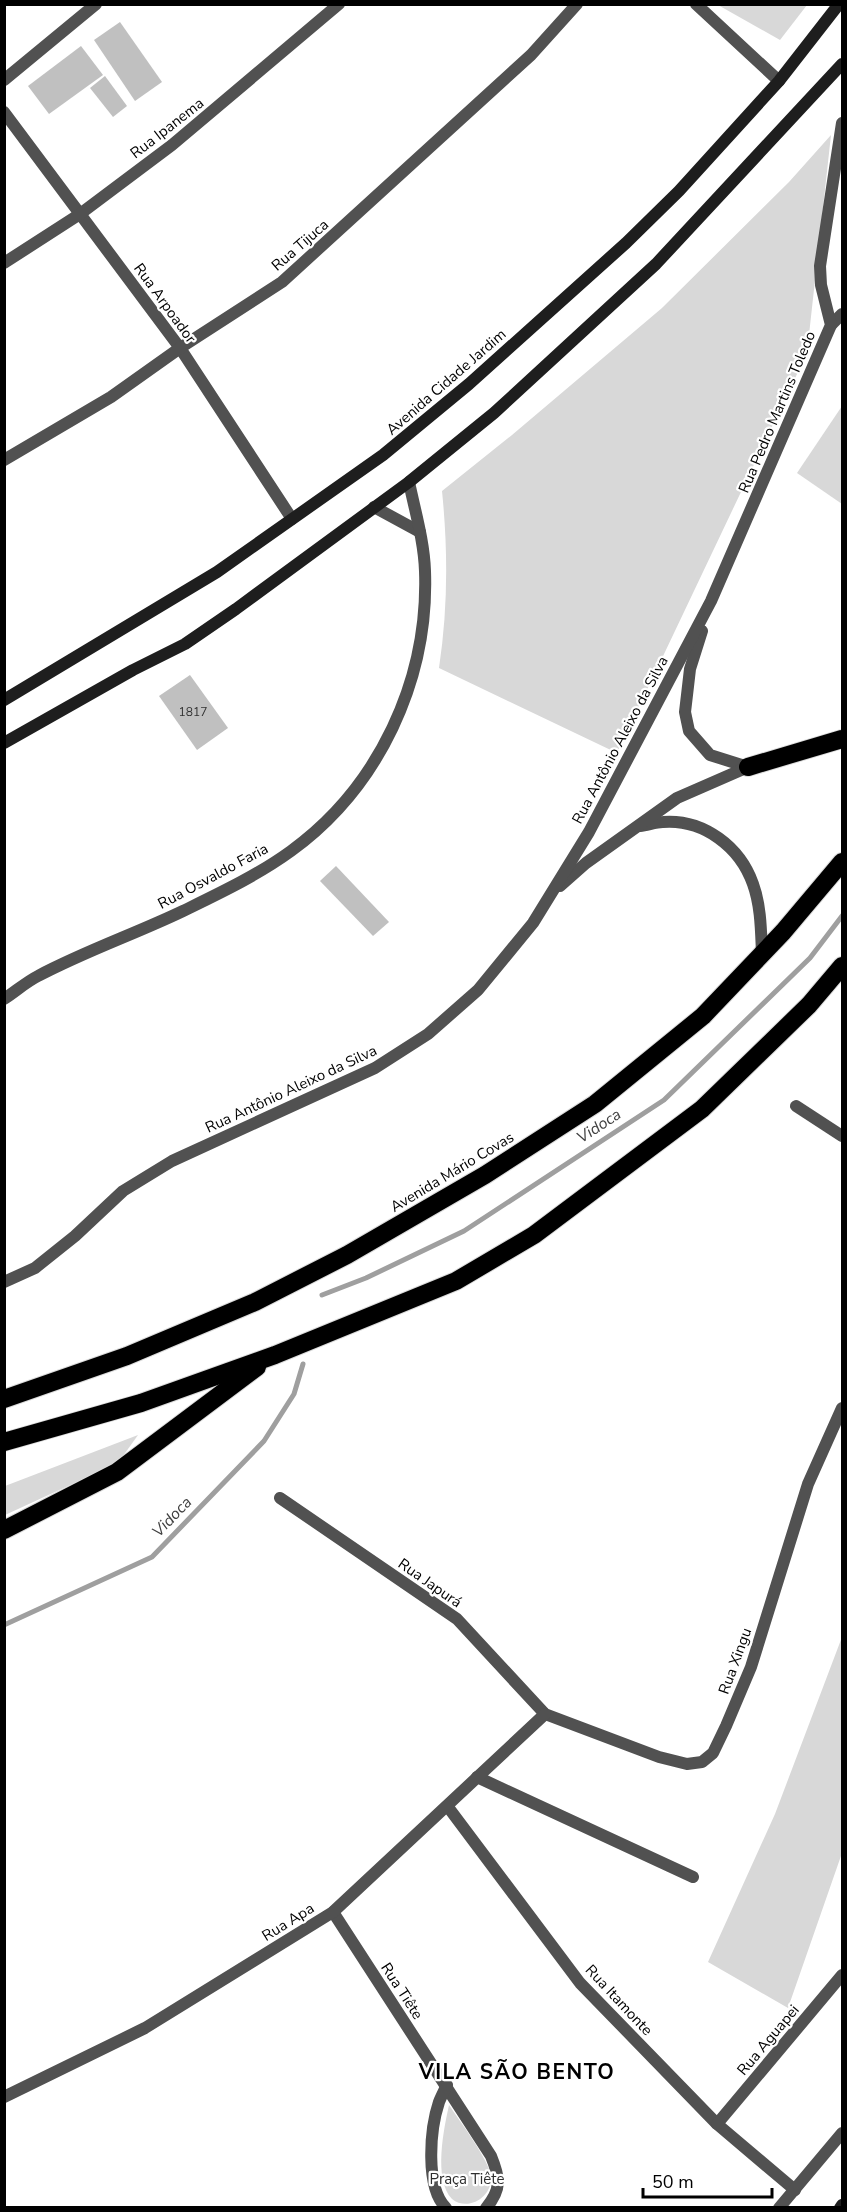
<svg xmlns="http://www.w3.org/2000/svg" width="847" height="2212" font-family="'Nunito Sans',sans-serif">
  <rect width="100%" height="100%" fill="#fff"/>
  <!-- green -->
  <g fill="#d8d8d8">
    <polygon points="718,5 807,5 780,40"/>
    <path d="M831,135L807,353L617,753L439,668C448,609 448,550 442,491L512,435L662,308L789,182Z"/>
    <polygon points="842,406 842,504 797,473"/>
    <polygon points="138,1435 118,1463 5,1515 5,1486"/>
    <polygon points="842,1637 842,1853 788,2008 708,1962 775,1814"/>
    <path d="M449,2105C459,2120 489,2160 491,2176C493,2197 468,2212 452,2199C433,2179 444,2128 449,2105Z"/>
  </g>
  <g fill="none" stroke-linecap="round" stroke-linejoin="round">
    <!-- stream -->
    <g stroke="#9f9f9f" stroke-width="5">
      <polyline points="322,1295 366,1278 464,1231 664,1100 810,958 842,916"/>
      <polyline points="4,1625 152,1557 264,1441 294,1394 303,1364"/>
    </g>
  </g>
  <!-- building -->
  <g fill="#c0c0c0">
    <polygon points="120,22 162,82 135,101 94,40"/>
    <polygon points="81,46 103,75 49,114 28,86"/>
    <polygon points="105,76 127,106 113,117 90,88"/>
    <polygon points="190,675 228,728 197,750 159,696"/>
    <polygon points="336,866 389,922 373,936 320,881"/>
  </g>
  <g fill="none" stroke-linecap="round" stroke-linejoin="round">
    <defs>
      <g id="motorway">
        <polyline points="748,767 842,739"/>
        <polyline points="4,1399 127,1356 255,1302 347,1255 485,1175 595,1104 703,1016 783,932 842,862"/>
        <polyline points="4,1442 141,1403 275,1355 456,1281 534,1235 702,1109 809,1005 842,966"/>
        <polyline points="4,1530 117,1472 257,1367"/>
      </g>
    </defs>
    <!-- motorway casing -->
    <use href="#motorway" stroke="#dbdbdb" stroke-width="20"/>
    <!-- minor -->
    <g stroke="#515151" stroke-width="12">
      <polyline points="696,4 779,81"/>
      <polyline points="4,80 96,4"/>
      <polyline points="4,112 180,348 292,519"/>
      <polyline points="4,263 80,214 172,145 339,4"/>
      <polyline points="831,325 842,314"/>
      <polyline points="4,460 111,397 180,348 282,282 531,55 577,4"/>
      <polyline points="374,507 420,532"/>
      <polyline points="702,631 690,669 687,695 685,712 689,731 710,755 748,767"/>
      <path d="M640,826C648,825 656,822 663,822C704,819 740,847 753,884C761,906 761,931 762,954"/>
      <polyline points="560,886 586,863 677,798 748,767"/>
      <path d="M4,999C15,992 26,982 38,976C85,951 135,934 183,911C220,893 258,875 291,851C379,787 429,680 425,571C424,541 415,511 409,482"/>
      <polyline points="796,1106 842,1136"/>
      <polyline points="4,1282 35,1268 75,1236 123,1191 172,1161 375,1068 428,1034 478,990 533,923 589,832 711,601 831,325 821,285 820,266 842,123"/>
      <polyline points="280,1498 457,1619 545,1714 659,1757 687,1764 702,1762 713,1753 726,1726 751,1667 808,1484 842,1408"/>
      <polyline points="477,1777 693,1877"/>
      <polyline points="448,1807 580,1983 717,2124 795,2190"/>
      <path d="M333,1912L491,2156C500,2178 502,2189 486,2208"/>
      <polyline points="4,2097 145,2028 333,1912 545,1714"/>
      <polyline points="717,2124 842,1975"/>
      <path d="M446,2208C425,2187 430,2129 439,2102C441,2097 444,2091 447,2085"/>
      <polyline points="779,2208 842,2133"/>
    </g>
    <!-- secondary -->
    <g stroke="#1e1e1e" stroke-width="12">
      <polyline points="4,700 217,572 383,455 469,384 626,243 679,191 779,81 839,4"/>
      <polyline points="4,743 133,670 185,644 236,609 409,482 494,413 656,264 842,64"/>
      <polyline points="840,2208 842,2205"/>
    </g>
    <!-- motorway -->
    <use href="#motorway" stroke="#000" stroke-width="18"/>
  </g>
  <g text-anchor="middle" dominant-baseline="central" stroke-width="4.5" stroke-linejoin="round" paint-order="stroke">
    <!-- number labels -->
    <g font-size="12" fill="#303030">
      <text x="193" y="712">1817</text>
    </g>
    <!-- street labels -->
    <g font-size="15" fill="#000" stroke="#fff">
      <text transform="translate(167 128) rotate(-38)">Rua Ipanema</text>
      <text transform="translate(300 245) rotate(-41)">Rua Tijuca</text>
      <text transform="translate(165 303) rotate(54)">Rua Arpoador</text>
      <text transform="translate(446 382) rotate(-41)">Avenida Cidade Jardim</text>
      <text transform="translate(777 412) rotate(-67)">Rua Pedro Martins Toledo</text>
      <text transform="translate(620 740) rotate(-62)">Rua Antônio Aleixo da Silva</text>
      <text transform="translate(213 876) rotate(-28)">Rua Osvaldo Faria</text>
      <text transform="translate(291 1089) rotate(-25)">Rua Antônio Aleixo da Silva</text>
      <text transform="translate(452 1172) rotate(-31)">Avenida Mário Covas</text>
      <text transform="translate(430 1583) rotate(35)">Rua Japurá</text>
      <text transform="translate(735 1661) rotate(-70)">Rua Xingu</text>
      <text transform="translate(288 1922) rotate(-32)">Rua Apa</text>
      <text transform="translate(402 1991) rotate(57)">Rua Tiête</text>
      <text transform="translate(619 2000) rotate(47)">Rua Itamonte</text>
      <text transform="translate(768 2040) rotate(-50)">Rua Aguapei</text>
    </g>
    <!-- park labels -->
    <g font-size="15" fill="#2f2f2f" stroke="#fff">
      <text x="467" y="2179">Praça Tiête</text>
    </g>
    <!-- water labels -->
    <g font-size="16" font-style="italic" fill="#404040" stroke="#fff">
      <text transform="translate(599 1126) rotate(-33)">Vidoca</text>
      <text transform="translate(172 1517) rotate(-46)">Vidoca</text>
    </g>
    <!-- district labels -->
    <g font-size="21" font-weight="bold" letter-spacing="1.5" fill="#000" stroke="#fff">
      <text x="517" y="2072">VILA SÃO BENTO</text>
    </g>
  </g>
  <!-- border -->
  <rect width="847" height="2212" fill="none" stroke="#000000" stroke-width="12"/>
  <!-- scale -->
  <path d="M643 2188v9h129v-9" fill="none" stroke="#000000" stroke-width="3"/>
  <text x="652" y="2188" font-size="18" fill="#000000" stroke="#ffffff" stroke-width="4.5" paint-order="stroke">50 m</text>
</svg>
